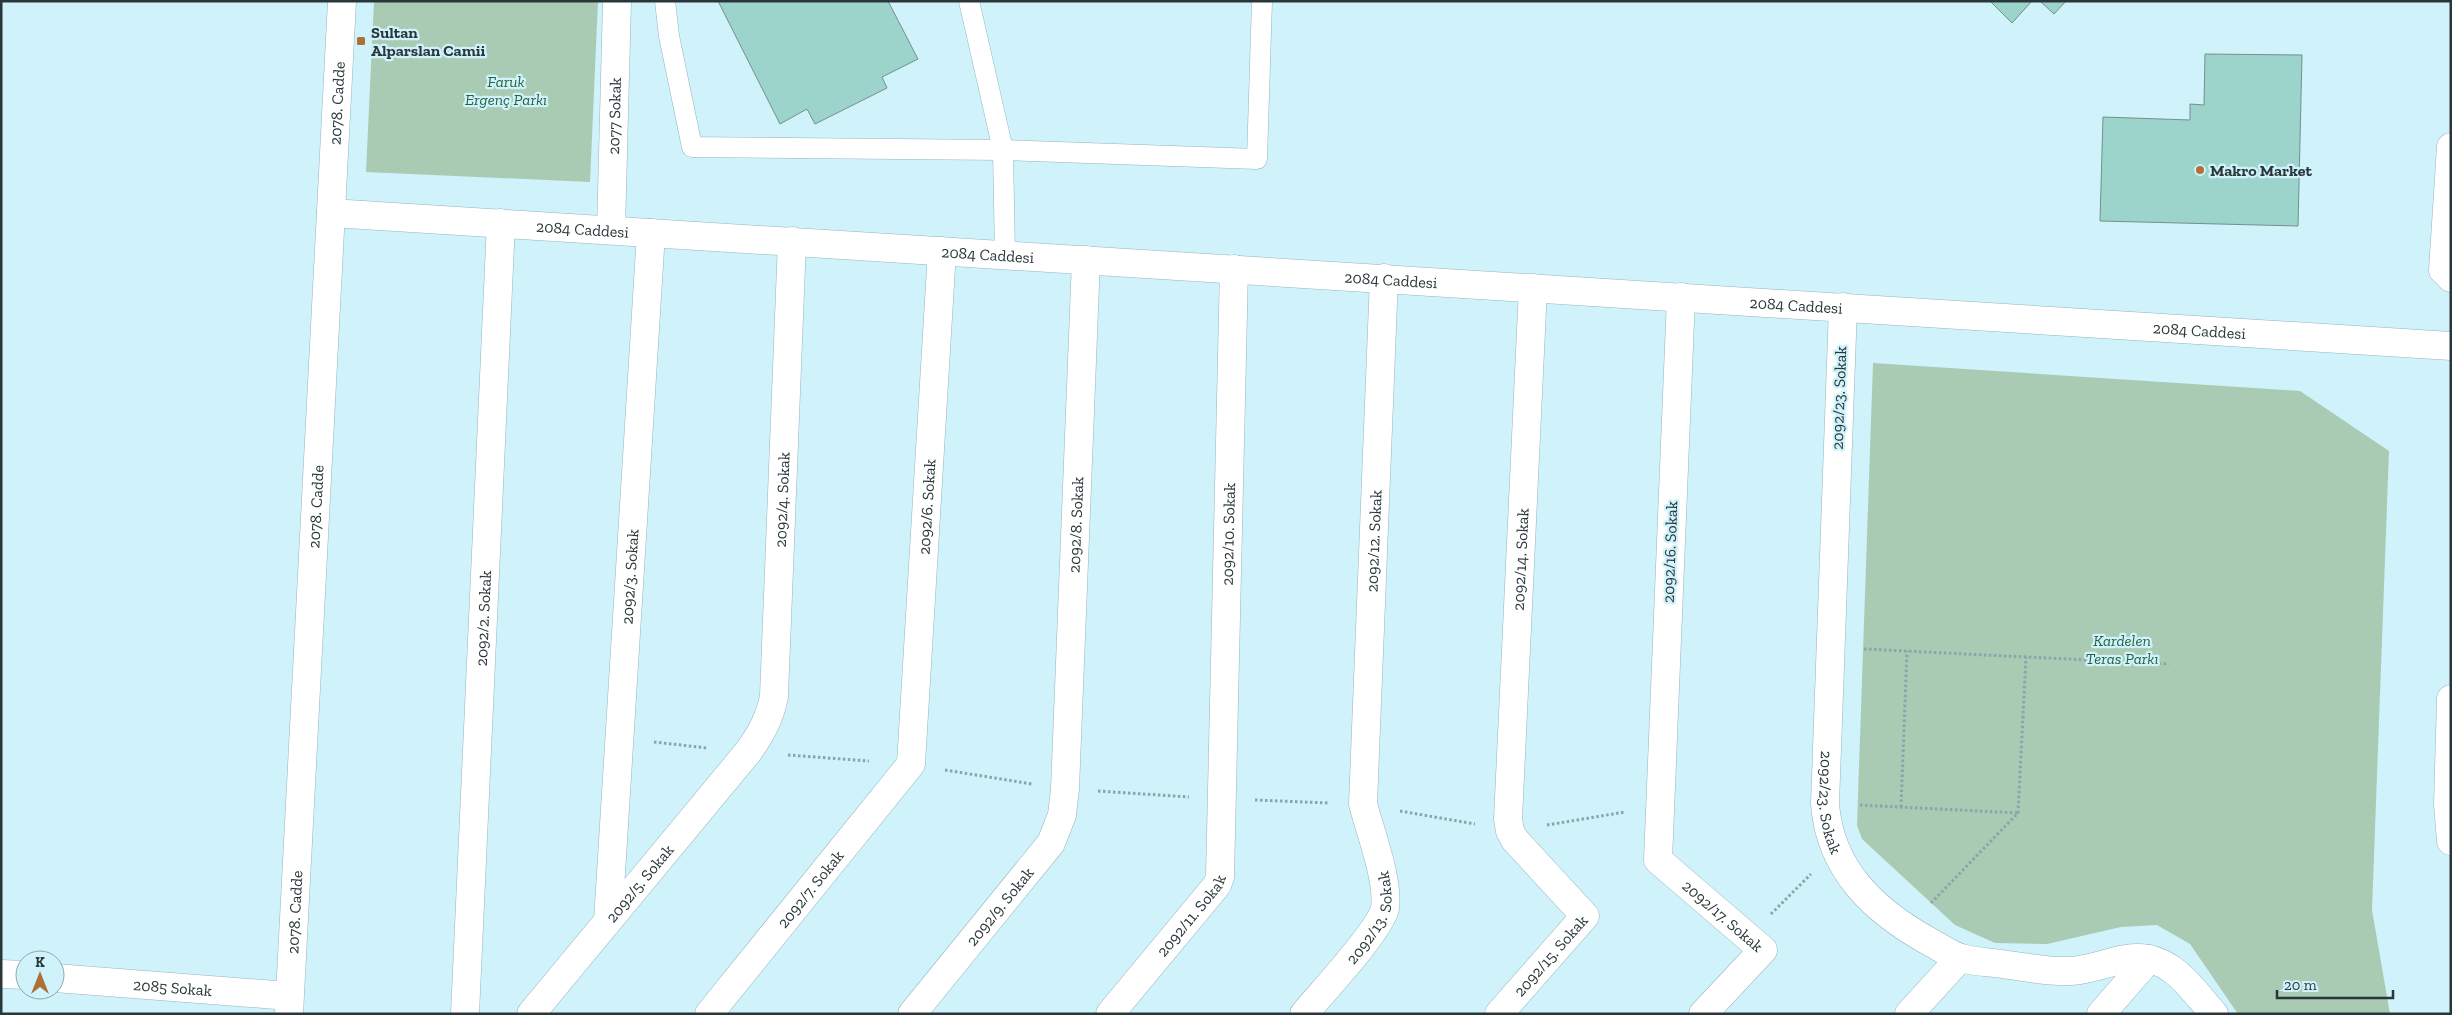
<svg xmlns="http://www.w3.org/2000/svg" width="2452" height="1015" font-family="'Zilla Slab',serif">
  <rect width="100%" height="100%" fill="#d0f2fb"/>
  <!-- green -->
  <g fill="#a9cbb3">
    <polygon points="374,1 598,1 590,182 366,172"/>
    <polygon points="1873,363 2300,391 2389,451 2372,910 2390,1014 2238,1014 2190,944 2157,925 2121,927 2047,944 1995,943 1955,925 1862,839 1857,825"/>
  </g>
  <!-- building -->
  <g fill="#9cd4cc" stroke="#71918c">
    <polygon points="718,1 888,1 918,59 882,77 887,88 815,124 807,109 780,124"/>
    <polygon points="1990,1 2032,1 2012,23"/>
    <polygon points="2040,1 2066,1 2054,14"/>
    <polygon points="2205,54 2302,55 2298,226 2100,221 2103,117 2190,120 2190,104 2204,105"/>
  </g>
  <g fill="none" stroke-linecap="round" stroke-linejoin="round">
    <defs>
      <g id="lane">
        <polyline points="665,1 669,36 692,147 1003,150 1257,159 1262,1"/>
        <polyline points="969,1 1003,150 1005,255"/>
      </g>
      <g id="street">
        <path id="s1" d="M611,230L617,1"/>
        <path id="s2" d="M1681,297L1658,860L1763,950L1703,1014"/>
        <path id="s3" d="M1843,307L1825,804C1830,870 1874,911 1930,942C1940,947 1950,955 1961,958C1974,962 1989,962 2002,964C2024,967 2048,972 2070,971C2097,970 2122,954 2148,959C2176,963 2196,994 2214,1014"/>
        <path id="s4" d="M608,921L651,233"/>
        <polyline points="1,974 25,975"/>
        <path id="s5" d="M55,978L289,996"/>
        <path id="s6" d="M465,1014L501,223"/>
        <path id="s7" d="M531,1014L748,752C761,734 770,718 774,696L792,241"/>
        <path id="s8" d="M709,1014L911,764L942,251"/>
        <path id="s9" d="M912,1014L1051,843L1062,815L1065,789L1086,260"/>
        <path id="s10" d="M1110,1014L1217,885L1220,877L1234,269"/>
        <path id="s11" d="M1304,1014C1322,992 1380,931 1385,908C1389,881 1370,831 1363,804L1384,278"/>
        <path id="s12" d="M1499,1014L1585,916L1515,840L1510,831L1508,819L1533,288"/>
        <polyline points="1909,1014 1960,958"/>
        <polyline points="2101,1014 2149,959"/>
      </g>
      <g id="secondary">
        <polyline points="2451,147 2443,270 2451,278"/>
        <path id="s13" d="M331,213L2451,346"/>
        <polyline points="2451,699 2448,804 2451,841"/>
        <path id="s14" d="M289,1014L342,1"/>
      </g>
    </defs>
    <!-- lane casing -->
    <use href="#lane" stroke="#95b5be" stroke-width="21"/>
    <!-- street casing -->
    <use href="#street" stroke="#95b5be" stroke-width="29"/>
    <!-- secondary casing -->
    <use href="#secondary" stroke="#95b5be" stroke-width="29"/>
    <!-- path -->
    <g stroke="#8ba4aa" stroke-width="3" stroke-dasharray="2.5 2.5" stroke-linecap="butt">
      <polyline points="1864,649 2169,664"/>
      <polyline points="654,742 707,748"/>
      <polyline points="788,755 869,761"/>
      <polyline points="945,770 1032,784"/>
      <polyline points="1098,791 1189,797"/>
      <polyline points="1255,800 1329,803"/>
      <polyline points="1860,805 2018,813"/>
      <polyline points="1901,807 1907,651"/>
      <polyline points="1400,811 1475,824"/>
      <polyline points="1547,825 1625,812"/>
      <polyline points="1931,903 2018,813 2026,657"/>
      <polyline points="1771,914 1811,874"/>
    </g>
    <!-- lane -->
    <use href="#lane" stroke="#fff" stroke-width="20"/>
    <!-- street -->
    <use href="#street" stroke="#fff" stroke-width="28"/>
    <!-- secondary -->
    <use href="#secondary" stroke="#fff" stroke-width="28"/>
  </g>
  <!-- markers -->
  <g fill="#ae7035" stroke="#d0f2fb" stroke-width="2">
    <rect x="356" y="36" width="10" height="10" rx="2.5"/>
    <circle cx="2200" cy="170" r="5"/>
  </g>
  <g text-anchor="middle" dominant-baseline="central" stroke-width="4.5" stroke-linejoin="round" paint-order="stroke">
    <!-- poi labels -->
    <g font-size="16" font-weight="bold" fill="#2a373a" stroke="#d0f2fb" text-anchor="start">
      <text x="371" y="32">Sultan<tspan x="371" dy="18">Alparslan Camii</tspan></text>
      <text x="2210" y="170">Makro Market</text>
    </g>
    <!-- park labels -->
    <g font-size="16" font-style="italic" fill="#25643e" stroke="#d0f2fb">
      <text x="506" y="81">Faruk<tspan x="506" dy="18">Ergenç Parkı</tspan></text>
      <text x="2122" y="640">Kardelen<tspan x="2122" dy="18">Teras Parkı</tspan></text>
    </g>
    <!-- street labels -->
    <g font-size="16" fill="#2a373a" stroke="#d0f2fb">
      <text stroke="none"><textPath href="#s14" startOffset="912">2078. Cadde</textPath></text>
      <text stroke="none"><textPath href="#s1" startOffset="114">2077 Sokak</textPath></text>
      <text stroke="none"><textPath href="#s13" startOffset="252">2084 Caddesi</textPath></text>
      <text stroke="none"><textPath href="#s13" startOffset="658">2084 Caddesi</textPath></text>
      <text stroke="none"><textPath href="#s13" startOffset="1062">2084 Caddesi</textPath></text>
      <text stroke="none"><textPath href="#s13" startOffset="1468">2084 Caddesi</textPath></text>
      <text stroke="none"><textPath href="#s13" startOffset="1872">2084 Caddesi</textPath></text>
      <text transform="translate(1839 398) rotate(-88)">2092/23. Sokak</text>
      <text stroke="none"><textPath href="#s7" startOffset="599">2092/4. Sokak</textPath></text>
      <text stroke="none"><textPath href="#s14" startOffset="508">2078. Cadde</textPath></text>
      <text stroke="none"><textPath href="#s8" startOffset="579">2092/6. Sokak</textPath></text>
      <text stroke="none"><textPath href="#s9" startOffset="541">2092/8. Sokak</textPath></text>
      <text stroke="none"><textPath href="#s10" startOffset="519">2092/10. Sokak</textPath></text>
      <text stroke="none"><textPath href="#s11" startOffset="504">2092/12. Sokak</textPath></text>
      <text transform="translate(1670 552) rotate(-88)">2092/16. Sokak</text>
      <text stroke="none"><textPath href="#s12" startOffset="516">2092/14. Sokak</textPath></text>
      <text stroke="none"><textPath href="#s4" startOffset="345">2092/3. Sokak</textPath></text>
      <text stroke="none"><textPath href="#s6" startOffset="396">2092/2. Sokak</textPath></text>
      <text stroke="none"><textPath href="#s3" startOffset="496">2092/23. Sokak</textPath></text>
      <text stroke="none"><textPath href="#s7" startOffset="170">2092/5. Sokak</textPath></text>
      <text stroke="none"><textPath href="#s8" startOffset="161">2092/7. Sokak</textPath></text>
      <text stroke="none"><textPath href="#s9" startOffset="139">2092/9. Sokak</textPath></text>
      <text stroke="none"><textPath href="#s14" startOffset="102">2078. Cadde</textPath></text>
      <text stroke="none"><textPath href="#s10" startOffset="128">2092/11. Sokak</textPath></text>
      <text stroke="none"><textPath href="#s11" startOffset="120">2092/13. Sokak</textPath></text>
      <text stroke="none"><textPath href="#s2" startOffset="649">2092/17. Sokak</textPath></text>
      <text stroke="none"><textPath href="#s12" startOffset="78">2092/15. Sokak</textPath></text>
      <text stroke="none"><textPath href="#s5" startOffset="118">2085 Sokak</textPath></text>
    </g>
  </g>
  <!-- border -->
  <rect width="2452" height="1015" fill="none" stroke="#2a373a" stroke-width="5"/>
  <!-- north arrow -->
  <g transform="translate(40 975)"><circle r="24" fill="#d0f2fb" stroke="#8ea7ae"/>
  <path d="M0-4L9 19L0 12L-9 19Z" fill="#ae7035"/>
  <text y="-8" font-size="14" font-weight="bold" text-anchor="middle" fill="#2a373a">K</text>
  </g>
  <!-- scale -->
  <path d="M2277 990v8h116v-8" fill="none" stroke="#2a373a" stroke-width="2.5"/>
  <text x="2284" y="990" font-size="15" fill="#2a373a" stroke="#d0f2fb" stroke-width="4" paint-order="stroke">20 m</text>
</svg>
